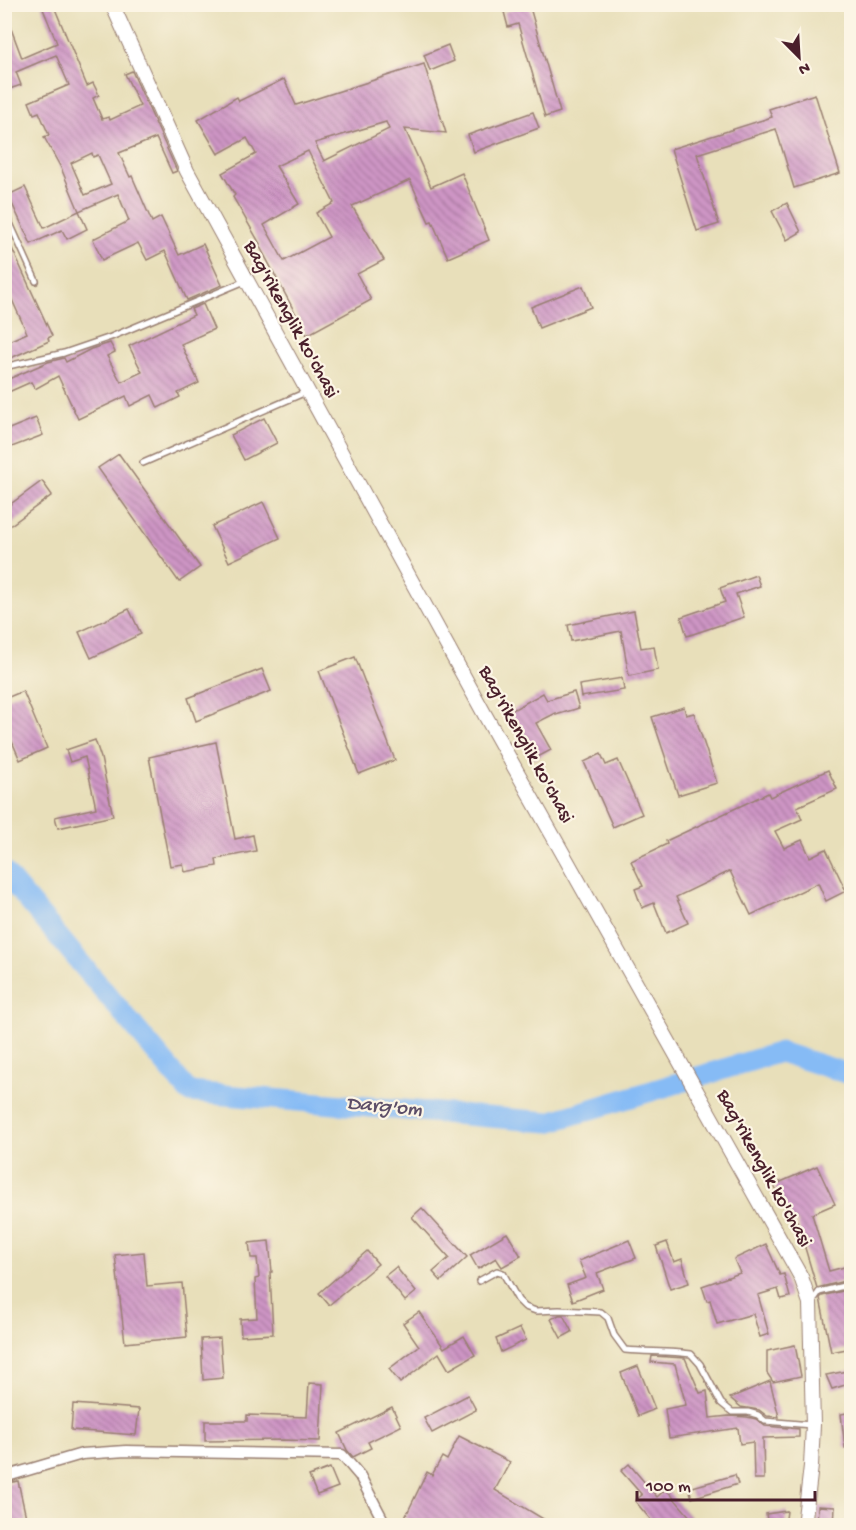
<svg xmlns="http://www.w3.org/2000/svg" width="856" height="1530" font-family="'Gochi Hand',sans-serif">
  <defs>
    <pattern id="building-back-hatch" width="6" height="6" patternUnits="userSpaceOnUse" patternTransform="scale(1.5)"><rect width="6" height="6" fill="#ce95c5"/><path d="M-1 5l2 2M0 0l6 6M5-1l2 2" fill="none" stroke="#a979a0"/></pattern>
  </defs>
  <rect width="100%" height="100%" fill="#fcf5e5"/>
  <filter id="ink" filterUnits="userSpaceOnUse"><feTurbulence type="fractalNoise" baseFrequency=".0167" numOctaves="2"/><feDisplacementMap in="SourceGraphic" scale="12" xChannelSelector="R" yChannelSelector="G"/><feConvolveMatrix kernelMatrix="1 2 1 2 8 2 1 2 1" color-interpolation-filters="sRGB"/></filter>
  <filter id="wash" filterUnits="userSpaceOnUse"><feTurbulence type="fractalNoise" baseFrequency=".008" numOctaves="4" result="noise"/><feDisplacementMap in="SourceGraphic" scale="24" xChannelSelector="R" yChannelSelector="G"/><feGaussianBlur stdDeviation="1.35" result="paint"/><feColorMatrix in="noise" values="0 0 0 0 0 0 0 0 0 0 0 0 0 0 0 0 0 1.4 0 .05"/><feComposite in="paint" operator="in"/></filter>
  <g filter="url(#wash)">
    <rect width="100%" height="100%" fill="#e8dfba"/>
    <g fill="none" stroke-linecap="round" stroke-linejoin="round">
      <!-- river -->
      <polyline stroke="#86bbf5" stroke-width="21" points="4,872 189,1092 549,1122 780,1052 852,1075"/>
    </g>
    <g id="blocks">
      <!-- building -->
      <g fill="url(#building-back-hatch)" fill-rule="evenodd">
        <path d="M41,4H53L87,86L93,83L99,95L93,98L102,119L109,117L110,120L140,106L125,74L132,71L177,171L172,173L156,138L119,153L130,177L132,176L152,222L161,217L179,255L203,244L222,285L187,300L165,251L147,260L138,243L102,260L93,239L129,221L118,194L79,211L61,168L44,137L49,135L39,112L34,114L29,102L69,85L56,55L16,72L21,85L4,91V10L22,58L57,43ZM92,153L93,157L98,155L111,184L85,195L71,163Z"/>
        <polygon points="529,4 560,112 545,117 518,24 508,27 504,12"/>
        <polygon points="448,45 454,61 430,71 424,55"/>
        <path d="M424,64L446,133L405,129L431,187L462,173L489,240L448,258L432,221L429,222L410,180L352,206L384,260L357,274L371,300L307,335L259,245L260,244L233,197L235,195L222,173L256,154L247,138L218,154L198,120L237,97L239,101L284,79L296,105ZM386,122L389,129L324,161L315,143ZM308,151L334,203L316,213L329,237L284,261L264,225L299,204L276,166Z"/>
        <polygon points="815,94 840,173 794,188 776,129 697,154 719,224 697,231 671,149 772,117 769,109"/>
        <polygon points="533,112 539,128 474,152 468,135"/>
        <polygon points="25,187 44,228 79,211 87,229 67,239 62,230 31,244 8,195"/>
        <polygon points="787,203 801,232 787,240 772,211"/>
        <polygon points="4,231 52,336 48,338 49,341 4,361 4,343 27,333 4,282"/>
        <polygon points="583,286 591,307 539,328 531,307"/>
        <polygon points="203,304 214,329 181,344 199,383 178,393 180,397 158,408 152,395 130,406 126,396 78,419 58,376 35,389 31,382 4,394 4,381 48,362 64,358 66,362 91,349 110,343 115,352 107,356 121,382 142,372 129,346 194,315 191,309"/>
        <polygon points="36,418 43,435 4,450 4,431"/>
        <polygon points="264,418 277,443 244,460 231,435"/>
        <polygon points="119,454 200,567 179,582 98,468"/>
        <polygon points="42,481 52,495 4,530 4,509"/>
        <polygon points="263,502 280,538 229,562 212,526"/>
        <polygon points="756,575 760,586 736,594 744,617 687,636 681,617 725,602 720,588"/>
        <polygon points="129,609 141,634 91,658 79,632"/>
        <polygon points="634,611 641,648 654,646 658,670 629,676 621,631 571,641 568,625"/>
        <polygon points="355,657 395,760 359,774 319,671"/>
        <polygon points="262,669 271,691 196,721 188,698"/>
        <polygon points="622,678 624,690 581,697 579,685"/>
        <polygon points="23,691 47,748 20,760 4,723 4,699"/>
        <polygon points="574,692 579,708 556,715 556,713 536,723 551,750 534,759 509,712 543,693 547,700"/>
        <polygon points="684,707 686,715 694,713 717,783 678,795 652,717"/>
        <polygon points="95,740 101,758 113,816 58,828 55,817 96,808 85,757 70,762 66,750"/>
        <polygon points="216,742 235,839 253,835 256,851 216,859 217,866 185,872 183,864 170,866 149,757"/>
        <polygon points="601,754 606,765 618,760 642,814 613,827 584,762"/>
        <polygon points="828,770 837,789 797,807 802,819 775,831 784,848 802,840 810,857 826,849 846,891 826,901 818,883 751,915 730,871 676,897 688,923 666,933 654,903 642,908 635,889 643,886 631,861 667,844 666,841 768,793 770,797"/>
        <polygon points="817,1166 835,1204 812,1214 829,1271 852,1265 852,1279 817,1288 797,1221 792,1224 774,1185"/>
        <polygon points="422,1208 467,1257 441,1281 433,1272 449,1258 412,1217"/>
        <polygon points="507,1233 521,1256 502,1267 496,1258 478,1269 470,1255"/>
        <polygon points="629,1240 636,1258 597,1273 603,1289 573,1301 567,1285 586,1278 579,1261"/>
        <polygon points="269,1241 272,1272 270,1272 273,1334 241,1336 240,1319 257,1318 255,1279 259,1278 257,1258 251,1258 249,1243"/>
        <polygon points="667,1242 674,1262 682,1259 689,1283 670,1289 656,1246"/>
        <polygon points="766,1244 780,1275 784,1274 790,1297 781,1299 778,1289 758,1295 769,1334 760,1337 753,1314 717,1324 710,1300 707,1301 702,1286 740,1273 734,1259"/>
        <polygon points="367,1251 378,1264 329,1305 319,1293"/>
        <polygon points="144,1252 147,1286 182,1283 187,1337 125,1343 115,1255"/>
        <polygon points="396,1267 416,1292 405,1301 385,1276"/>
        <polygon points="851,1289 852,1348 831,1352 820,1298 822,1296"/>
        <polygon points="419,1312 444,1348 464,1336 475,1355 449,1370 439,1353 400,1383 389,1369 419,1346 403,1323"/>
        <polygon points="559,1315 563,1315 572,1332 561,1338 551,1319"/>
        <polygon points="520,1328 526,1340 501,1352 496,1339"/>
        <polygon points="220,1338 223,1378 203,1380 201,1339"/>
        <polygon points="795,1345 801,1376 773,1382 767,1373 767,1351"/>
        <polygon points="652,1356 685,1358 700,1393 707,1391 710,1418 729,1416 747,1417 756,1419 765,1426 799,1429 799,1437 763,1438 764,1479 754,1479 753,1442 740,1444 738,1428 669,1438 665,1409 686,1405 675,1364 651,1362"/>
        <polygon points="638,1366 655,1409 638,1416 621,1373"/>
        <polygon points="852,1370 852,1383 832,1389 826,1375"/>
        <polygon points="770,1381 779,1417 767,1416 759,1410 741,1407 730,1398"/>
        <polygon points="309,1383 323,1384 320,1441 283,1440 205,1441 205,1421 247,1421 247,1415 307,1417"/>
        <polygon points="468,1395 476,1410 432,1433 424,1418"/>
        <polygon points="73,1404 139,1409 136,1435 71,1430"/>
        <polygon points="392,1407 401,1426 368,1442 371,1448 353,1457 347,1450 339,1433"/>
        <polygon points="852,1412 852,1448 845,1448 841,1414"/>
        <polygon points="459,1436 510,1462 495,1490 555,1526 401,1526 427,1472 432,1475 442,1457 447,1460"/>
        <polygon points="629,1464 657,1497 666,1489 698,1526 656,1526 635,1501 642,1495 621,1471"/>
        <polygon points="330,1468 338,1487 317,1495 309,1476"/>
        <polygon points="735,1475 738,1484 692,1498 689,1488"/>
        <polygon points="18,1481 27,1522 4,1526 4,1484"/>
        <polygon points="818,1506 835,1507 834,1526 817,1526"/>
        <polygon points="787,1511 785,1526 768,1526 766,1514"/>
      </g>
    </g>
  </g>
  <g filter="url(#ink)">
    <use href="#blocks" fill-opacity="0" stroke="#997f72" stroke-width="1.5"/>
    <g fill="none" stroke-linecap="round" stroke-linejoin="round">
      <defs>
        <g id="service">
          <polyline points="4,210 36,281"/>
          <polyline points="4,367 64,353 111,337 245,281"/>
          <polyline points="143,463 306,392"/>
          <path d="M479,1281L497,1271L503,1273L518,1300L525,1307L536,1311L559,1310L601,1312L608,1318L614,1335L625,1350C648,1352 670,1351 691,1354L700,1364L721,1403L732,1412H748L758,1415L765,1421L811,1425"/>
          <polyline points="812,1302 819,1292 852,1284"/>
        </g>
        <polyline id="minor" points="4,1477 82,1454 126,1451 342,1455 360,1476 386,1526"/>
        <polyline id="secondary" points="112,4 187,171 485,715 801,1277 810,1303 813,1425 811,1466 804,1526"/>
      </defs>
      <!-- service casing -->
      <use href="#service" stroke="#997f72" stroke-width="8"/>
      <!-- minor casing -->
      <use href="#minor" stroke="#997f72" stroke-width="13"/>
      <!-- secondary casing -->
      <use href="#secondary" stroke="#997f72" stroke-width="16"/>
      <!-- service -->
      <use href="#service" stroke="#fff" stroke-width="5"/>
      <!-- minor -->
      <use href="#minor" stroke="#fff" stroke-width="10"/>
      <!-- secondary -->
      <use href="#secondary" stroke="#fff" stroke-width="14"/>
    </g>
  </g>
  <g text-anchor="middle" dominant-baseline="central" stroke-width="4.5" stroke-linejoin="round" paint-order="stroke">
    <!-- street labels -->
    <g font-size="20" fill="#4a1f2b" stroke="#fcf5e5">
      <text transform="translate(290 320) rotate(61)">Bag'rikenglik ko'chasi</text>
      <text transform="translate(525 745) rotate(61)">Bag'rikenglik ko'chasi</text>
      <text transform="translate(763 1169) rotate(61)">Bag'rikenglik ko'chasi</text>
    </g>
    <!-- water labels -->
    <g font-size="21" font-style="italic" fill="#5c4e68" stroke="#fcf5e5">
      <text transform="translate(384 1108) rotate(5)">Darg'om</text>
    </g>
  </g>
  <!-- margin -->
  <rect width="856" height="1530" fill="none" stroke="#fcf5e5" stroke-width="24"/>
  <!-- north arrow -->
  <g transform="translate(799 57) rotate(156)" stroke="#fcf5e5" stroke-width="4.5" paint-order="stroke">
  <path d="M0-4.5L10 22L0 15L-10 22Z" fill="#4a1f2b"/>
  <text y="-9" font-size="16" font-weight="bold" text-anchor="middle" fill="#4a1f2b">N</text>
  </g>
  <!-- scale -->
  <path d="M637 1491v9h178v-9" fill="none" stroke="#4a1f2b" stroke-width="3"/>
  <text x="646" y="1491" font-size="18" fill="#4a1f2b" stroke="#fcf5e5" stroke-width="4.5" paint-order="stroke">100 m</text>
</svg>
